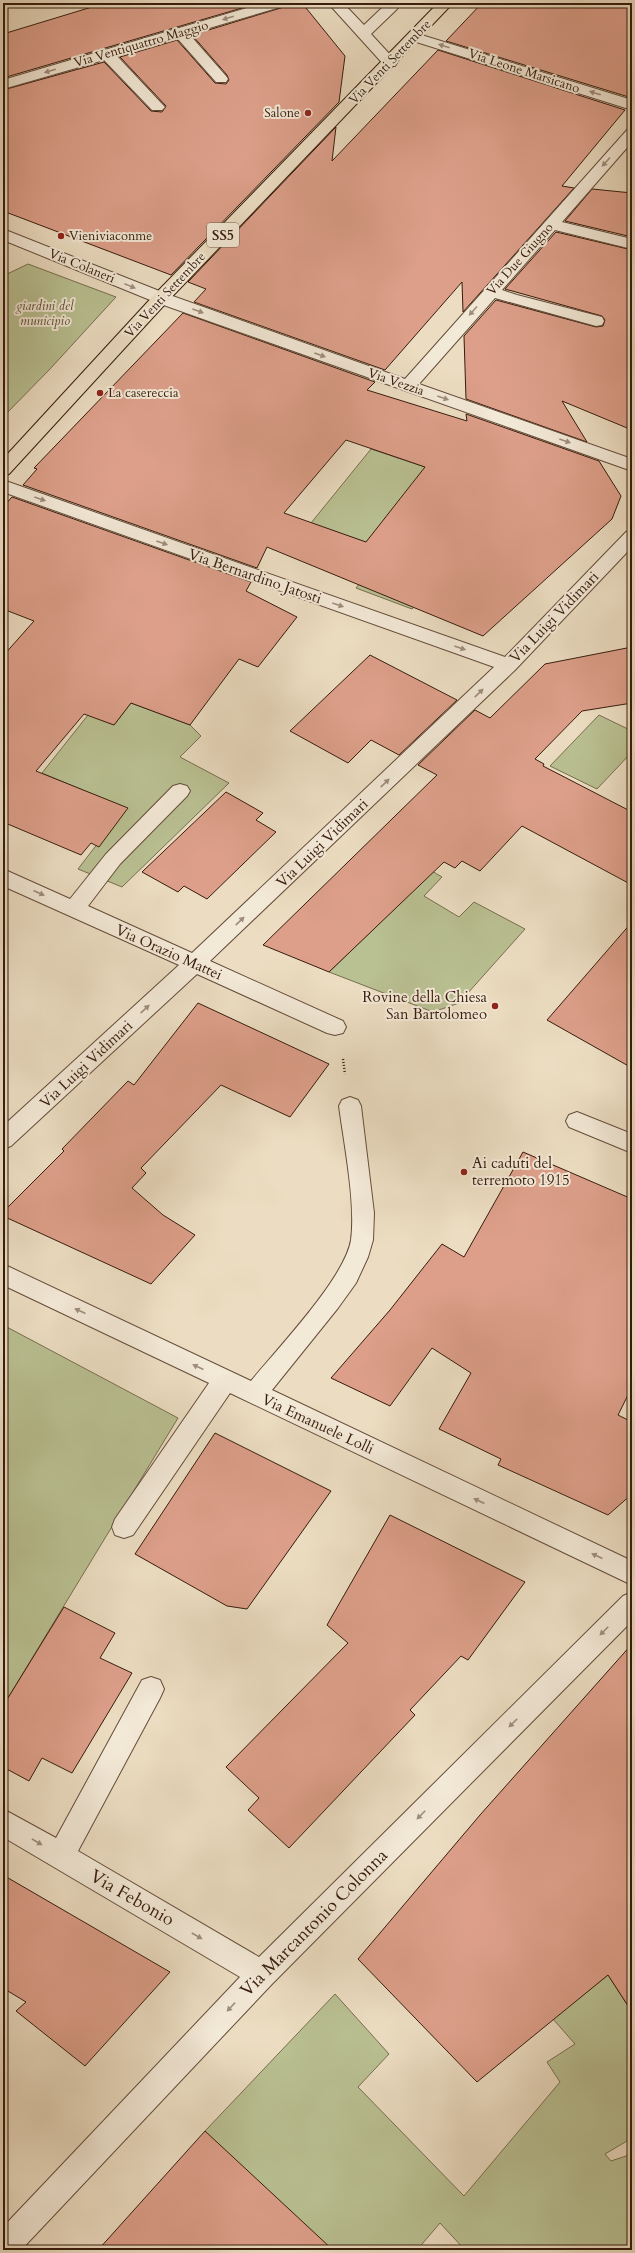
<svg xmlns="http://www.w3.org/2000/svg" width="635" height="2253" font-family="Cardo,serif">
  <rect width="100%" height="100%" fill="#ecddc2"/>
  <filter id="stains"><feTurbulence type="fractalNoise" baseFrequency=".005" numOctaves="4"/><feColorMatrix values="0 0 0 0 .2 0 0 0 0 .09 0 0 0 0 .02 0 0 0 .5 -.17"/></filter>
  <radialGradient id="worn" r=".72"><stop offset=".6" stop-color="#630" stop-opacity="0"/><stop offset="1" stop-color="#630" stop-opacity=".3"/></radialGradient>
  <!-- green -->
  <g fill="#b9c092" stroke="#786e4f">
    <polygon points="28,264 116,297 50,369 3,417 3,276"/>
    <polygon points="371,449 425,467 493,535 412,609 356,588 386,550 311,523"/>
    <polygon points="131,703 190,725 201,736 180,757 229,783 122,887 78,869 125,808 42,773 88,715 114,725"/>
    <polygon points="599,715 632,731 632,752 597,789 550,766"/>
    <polygon points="381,841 442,877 424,896 459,917 474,902 525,929 459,1003 433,1012 329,972 414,890"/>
    <polygon points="3,1325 178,1418 3,1706"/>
    <polygon points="608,1975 632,2012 632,2138 605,2154 611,2161 632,2154 632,2250 465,2250 440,2223 417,2250 313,2250 205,2131 335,1994 389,2054 358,2087 464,2196 560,2082 547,2062 575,2044 553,2019"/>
  </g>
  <!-- building -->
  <g fill="#dd9f8a" stroke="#361c0c" fill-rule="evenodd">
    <polygon points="105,3 259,3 3,78 3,34"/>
    <polygon points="287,3 302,3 345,56 339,102 171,275 3,211 3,90 104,62 151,111 162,112 166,106 120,57 177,40 215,83 226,84 229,80 227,75 192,35 284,7"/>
    <polygon points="482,3 632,3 632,98 446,41"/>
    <polygon points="438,50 625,110 562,186 574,188 463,312 462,282 385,370 194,302 206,289 188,282 336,127 332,161"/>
    <polygon points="592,189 632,193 632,237 565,221"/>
    <polygon points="556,232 632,250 632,430 562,401 587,442 466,399 464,336 496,300 596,327 603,326 605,320 602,316 505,289"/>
    <path d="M183,313L375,382L367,390L467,421L466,414L599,461L621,496L612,519L483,636L267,547L257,568L23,485L37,469L34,468ZM346,440L425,467L366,542L284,513Z"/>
    <polygon points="12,497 251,582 246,591 297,617 258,667 239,659 190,725 131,703 114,725 84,714 36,771 128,808 99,847 91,843 81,855 3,822 3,656 34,621 3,609 3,507"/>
    <polygon points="632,647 632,703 582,711 535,759 544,764 543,766 632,812 632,885 522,826 480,871 462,861 455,868 444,862 329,972 263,945 437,775 418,765 475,710 490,718 545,664"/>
    <polygon points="370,655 457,700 399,755 371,740 348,763 290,731"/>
    <polygon points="226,792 263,813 256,820 276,832 207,899 184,886 178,892 142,872"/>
    <polygon points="632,922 632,1068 547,1020"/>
    <polygon points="198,1003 329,1064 290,1117 221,1085 141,1168 146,1173 132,1188 163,1215 195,1235 151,1284 3,1216 3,1212 64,1151 62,1149 128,1081 134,1085"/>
    <polygon points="523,1152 632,1199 632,1387 618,1415 632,1422 632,1494 608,1515 498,1465 501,1459 439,1429 471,1373 432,1348 390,1406 331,1378 390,1310 442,1244 464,1257"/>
    <polygon points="215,1433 331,1491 247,1609 227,1606 135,1554"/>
    <polygon points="390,1515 525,1582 468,1660 461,1656 410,1710 415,1715 289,1848 248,1810 259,1798 226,1767 348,1643 327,1625"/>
    <polygon points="64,1607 115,1633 100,1658 132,1673 72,1773 42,1758 29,1781 3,1767 3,1706"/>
    <polygon points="632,1644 632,2012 608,1975 477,2082 358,1959 480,1815"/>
    <polygon points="3,1875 170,1972 85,2066 16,2011 26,2002 3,1988"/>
    <polygon points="205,2131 333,2250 98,2250"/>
  </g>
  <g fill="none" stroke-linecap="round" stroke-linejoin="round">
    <defs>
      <g id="minor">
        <polygon points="264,3 286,3 284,6 189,34 226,76 228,79 226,82 216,82 177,38 117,56 162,104 165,107 162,110 152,110 104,60 3,89 3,80"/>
        <polygon points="328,3 343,3 364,25 387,3 397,3 399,6 397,9 371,34 395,60 397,63 395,66 385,66"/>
        <polygon points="415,33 632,100 632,110 410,40 408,37"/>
        <polygon points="632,128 632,142 562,222 632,239 632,249 555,230 502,290 517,295 602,317 604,321 602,325 596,326 495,298 419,384 632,459 632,471 155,302 3,240 3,229 167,294 405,379 627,130"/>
        <polygon points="3,480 505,657 626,532 632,530 632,547 515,670 210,961 343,1021 346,1027 343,1033 335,1035 327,1033 197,974 11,1146 3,1149 3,1126 179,965 3,886 3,869 70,899 106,854 173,786 180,784 187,786 190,791 187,796 120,864 88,906 192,953 494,667 3,492"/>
        <path d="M350,1097L358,1100L361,1106L374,1213L373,1240L368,1257L356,1283L338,1308L272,1390L632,1561V1585L230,1393L133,1535L124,1538L115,1535L112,1527L115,1519L209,1383L3,1285V1264L251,1381C277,1349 345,1278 351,1240C356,1203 344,1144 339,1106L342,1100Z"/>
        <polygon points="577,1112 632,1134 632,1153 569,1127 566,1121 569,1115"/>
        <polygon points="632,1592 632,1621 272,1984 21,2250 3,2250 3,2227 240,1977 3,1837 3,1809 56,1838 142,1680 151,1677 160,1680 164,1689 160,1698 78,1851 259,1957 623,1596"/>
      </g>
      <polygon id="major" points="438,3 453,3 167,302 9,474 3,476 3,459 155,294"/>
    </defs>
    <!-- minor casing -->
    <use href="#minor" stroke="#644c3a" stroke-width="2"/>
    <!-- major casing -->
    <use href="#major" stroke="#361c0c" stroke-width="2"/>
    <!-- path -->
    <polyline stroke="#361c0c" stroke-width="2.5" stroke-dasharray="1 2" stroke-linecap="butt" points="343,1059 345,1074"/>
    <!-- minor -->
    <use href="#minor" fill="#f3e9d7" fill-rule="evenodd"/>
    <!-- major -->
    <use href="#major" fill="#ecddc2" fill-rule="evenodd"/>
  </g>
  <!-- one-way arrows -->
  <defs><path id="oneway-solid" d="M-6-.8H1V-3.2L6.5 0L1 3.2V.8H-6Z"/></defs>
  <g fill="#9e8d7c">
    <use href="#oneway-solid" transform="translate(228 18) rotate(163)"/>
    <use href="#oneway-solid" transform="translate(444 46) rotate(-162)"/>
    <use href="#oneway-solid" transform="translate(50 71) rotate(164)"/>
    <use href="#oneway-solid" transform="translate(595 93) rotate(-162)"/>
    <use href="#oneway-solid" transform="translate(606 162) rotate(132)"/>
    <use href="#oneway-solid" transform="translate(130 286) rotate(22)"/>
    <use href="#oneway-solid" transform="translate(198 311) rotate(20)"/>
    <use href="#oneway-solid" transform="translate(473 311) rotate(132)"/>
    <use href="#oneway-solid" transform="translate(320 355) rotate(20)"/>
    <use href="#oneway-solid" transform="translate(443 398) rotate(19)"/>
    <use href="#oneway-solid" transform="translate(565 441) rotate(19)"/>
    <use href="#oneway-solid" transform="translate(40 499) rotate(19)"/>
    <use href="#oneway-solid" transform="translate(162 543) rotate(19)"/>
    <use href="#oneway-solid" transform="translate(338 605) rotate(19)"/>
    <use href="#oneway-solid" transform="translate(460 648) rotate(19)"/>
    <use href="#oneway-solid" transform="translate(479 693) rotate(-44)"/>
    <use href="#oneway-solid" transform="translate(385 783) rotate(-44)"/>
    <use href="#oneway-solid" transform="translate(39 893) rotate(24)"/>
    <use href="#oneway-solid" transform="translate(240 921) rotate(-44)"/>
    <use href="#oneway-solid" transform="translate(145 1009) rotate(-43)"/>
    <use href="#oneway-solid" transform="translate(80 1311) rotate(-155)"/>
    <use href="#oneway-solid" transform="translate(198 1367) rotate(-155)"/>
    <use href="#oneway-solid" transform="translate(479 1501) rotate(-155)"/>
    <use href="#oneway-solid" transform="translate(597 1556) rotate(-155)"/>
    <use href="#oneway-solid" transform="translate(604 1631) rotate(135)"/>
    <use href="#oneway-solid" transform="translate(513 1723) rotate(135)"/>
    <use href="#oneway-solid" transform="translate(421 1815) rotate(135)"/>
    <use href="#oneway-solid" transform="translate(37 1842) rotate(31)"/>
    <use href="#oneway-solid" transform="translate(197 1936) rotate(30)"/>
    <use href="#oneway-solid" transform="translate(231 2007) rotate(133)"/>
  </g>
  <!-- markers -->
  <g fill="#8f2418" stroke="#f3e9d7" stroke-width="1.5">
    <circle cx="308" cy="113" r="4"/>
    <circle cx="61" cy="236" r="4"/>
    <circle cx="100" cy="393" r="4"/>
    <circle cx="495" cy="1006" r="4"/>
    <circle cx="464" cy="1172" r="4"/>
  </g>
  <g text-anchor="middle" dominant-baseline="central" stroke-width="4" stroke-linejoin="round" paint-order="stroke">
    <!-- far-street labels -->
    <g font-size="13" fill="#361c0c" stroke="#f3e9d7">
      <text transform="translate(141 44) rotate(-16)">Via Ventiquattro Maggio</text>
      <text transform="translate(390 62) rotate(-46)">Via Venti Settembre</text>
      <text transform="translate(524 71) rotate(18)">Via Leone Marsicano</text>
      <text transform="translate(520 259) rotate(-48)">Via Due Giugno</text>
      <text transform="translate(82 266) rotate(22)">Via Colaneri</text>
      <text transform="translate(165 295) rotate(-47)">Via Venti Settembre</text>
      <text transform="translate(396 382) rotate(19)">Via Vezzia</text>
    </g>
    <!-- far-poi labels -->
    <g font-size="13" fill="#361c0c" stroke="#f3e9d7" text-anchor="start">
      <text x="300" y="113" text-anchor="end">Salone</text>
      <text x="69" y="236">Vieniviaconme</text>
      <text x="108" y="393">La casereccia</text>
    </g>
    <!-- far-park labels -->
    <g font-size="13" font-style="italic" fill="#5d4d34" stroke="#f3e9d7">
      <text x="45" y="306">giardini del<tspan x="45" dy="15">municipio</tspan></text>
    </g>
    <!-- shield labels -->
    <rect fill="#f3e9d7" stroke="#6f5a49" stroke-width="1" x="207" y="223" width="32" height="24" rx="3"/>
    <g font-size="14" font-weight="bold" fill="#361c0c">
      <text x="223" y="235">SS5</text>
    </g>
    <!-- street labels -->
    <g font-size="15" fill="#361c0c" stroke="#f3e9d7">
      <text transform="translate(255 576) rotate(19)">Via Bernardino Jatosti</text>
      <text transform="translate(554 617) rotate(-46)">Via Luigi Vidimari</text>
      <text transform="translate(322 843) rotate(-44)">Via Luigi Vidimari</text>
      <text transform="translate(169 952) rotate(24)">Via Orazio Mattei</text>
      <text transform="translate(86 1064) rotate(-43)">Via Luigi Vidimari</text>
      <text transform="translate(318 1424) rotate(25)">Via Emanuele Lolli</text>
    </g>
    <!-- poi labels -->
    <g font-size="15" fill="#361c0c" stroke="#f3e9d7" text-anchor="end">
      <text x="487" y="997">Rovine della Chiesa<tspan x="487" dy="17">San Bartolomeo</tspan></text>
      <text x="472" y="1163" text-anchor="start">Ai caduti del<tspan x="472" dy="17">terremoto 1915</tspan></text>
    </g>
    <!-- near-street labels -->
    <g font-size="18" fill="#361c0c" stroke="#f3e9d7">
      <text transform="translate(132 1898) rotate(30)">Via Febonio</text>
      <text transform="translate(314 1923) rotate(-45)">Via Marcantonio Colonna</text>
    </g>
  </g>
  <!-- margin -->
  <rect width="635" height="2253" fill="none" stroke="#ecddc2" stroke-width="16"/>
  <rect x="4" y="4" width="627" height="2245" fill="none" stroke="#361c0c" stroke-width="2"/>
  <rect x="8" y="8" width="619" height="2237" fill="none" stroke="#361c0c"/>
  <rect width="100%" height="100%" filter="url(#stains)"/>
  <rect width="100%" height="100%" fill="url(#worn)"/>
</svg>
